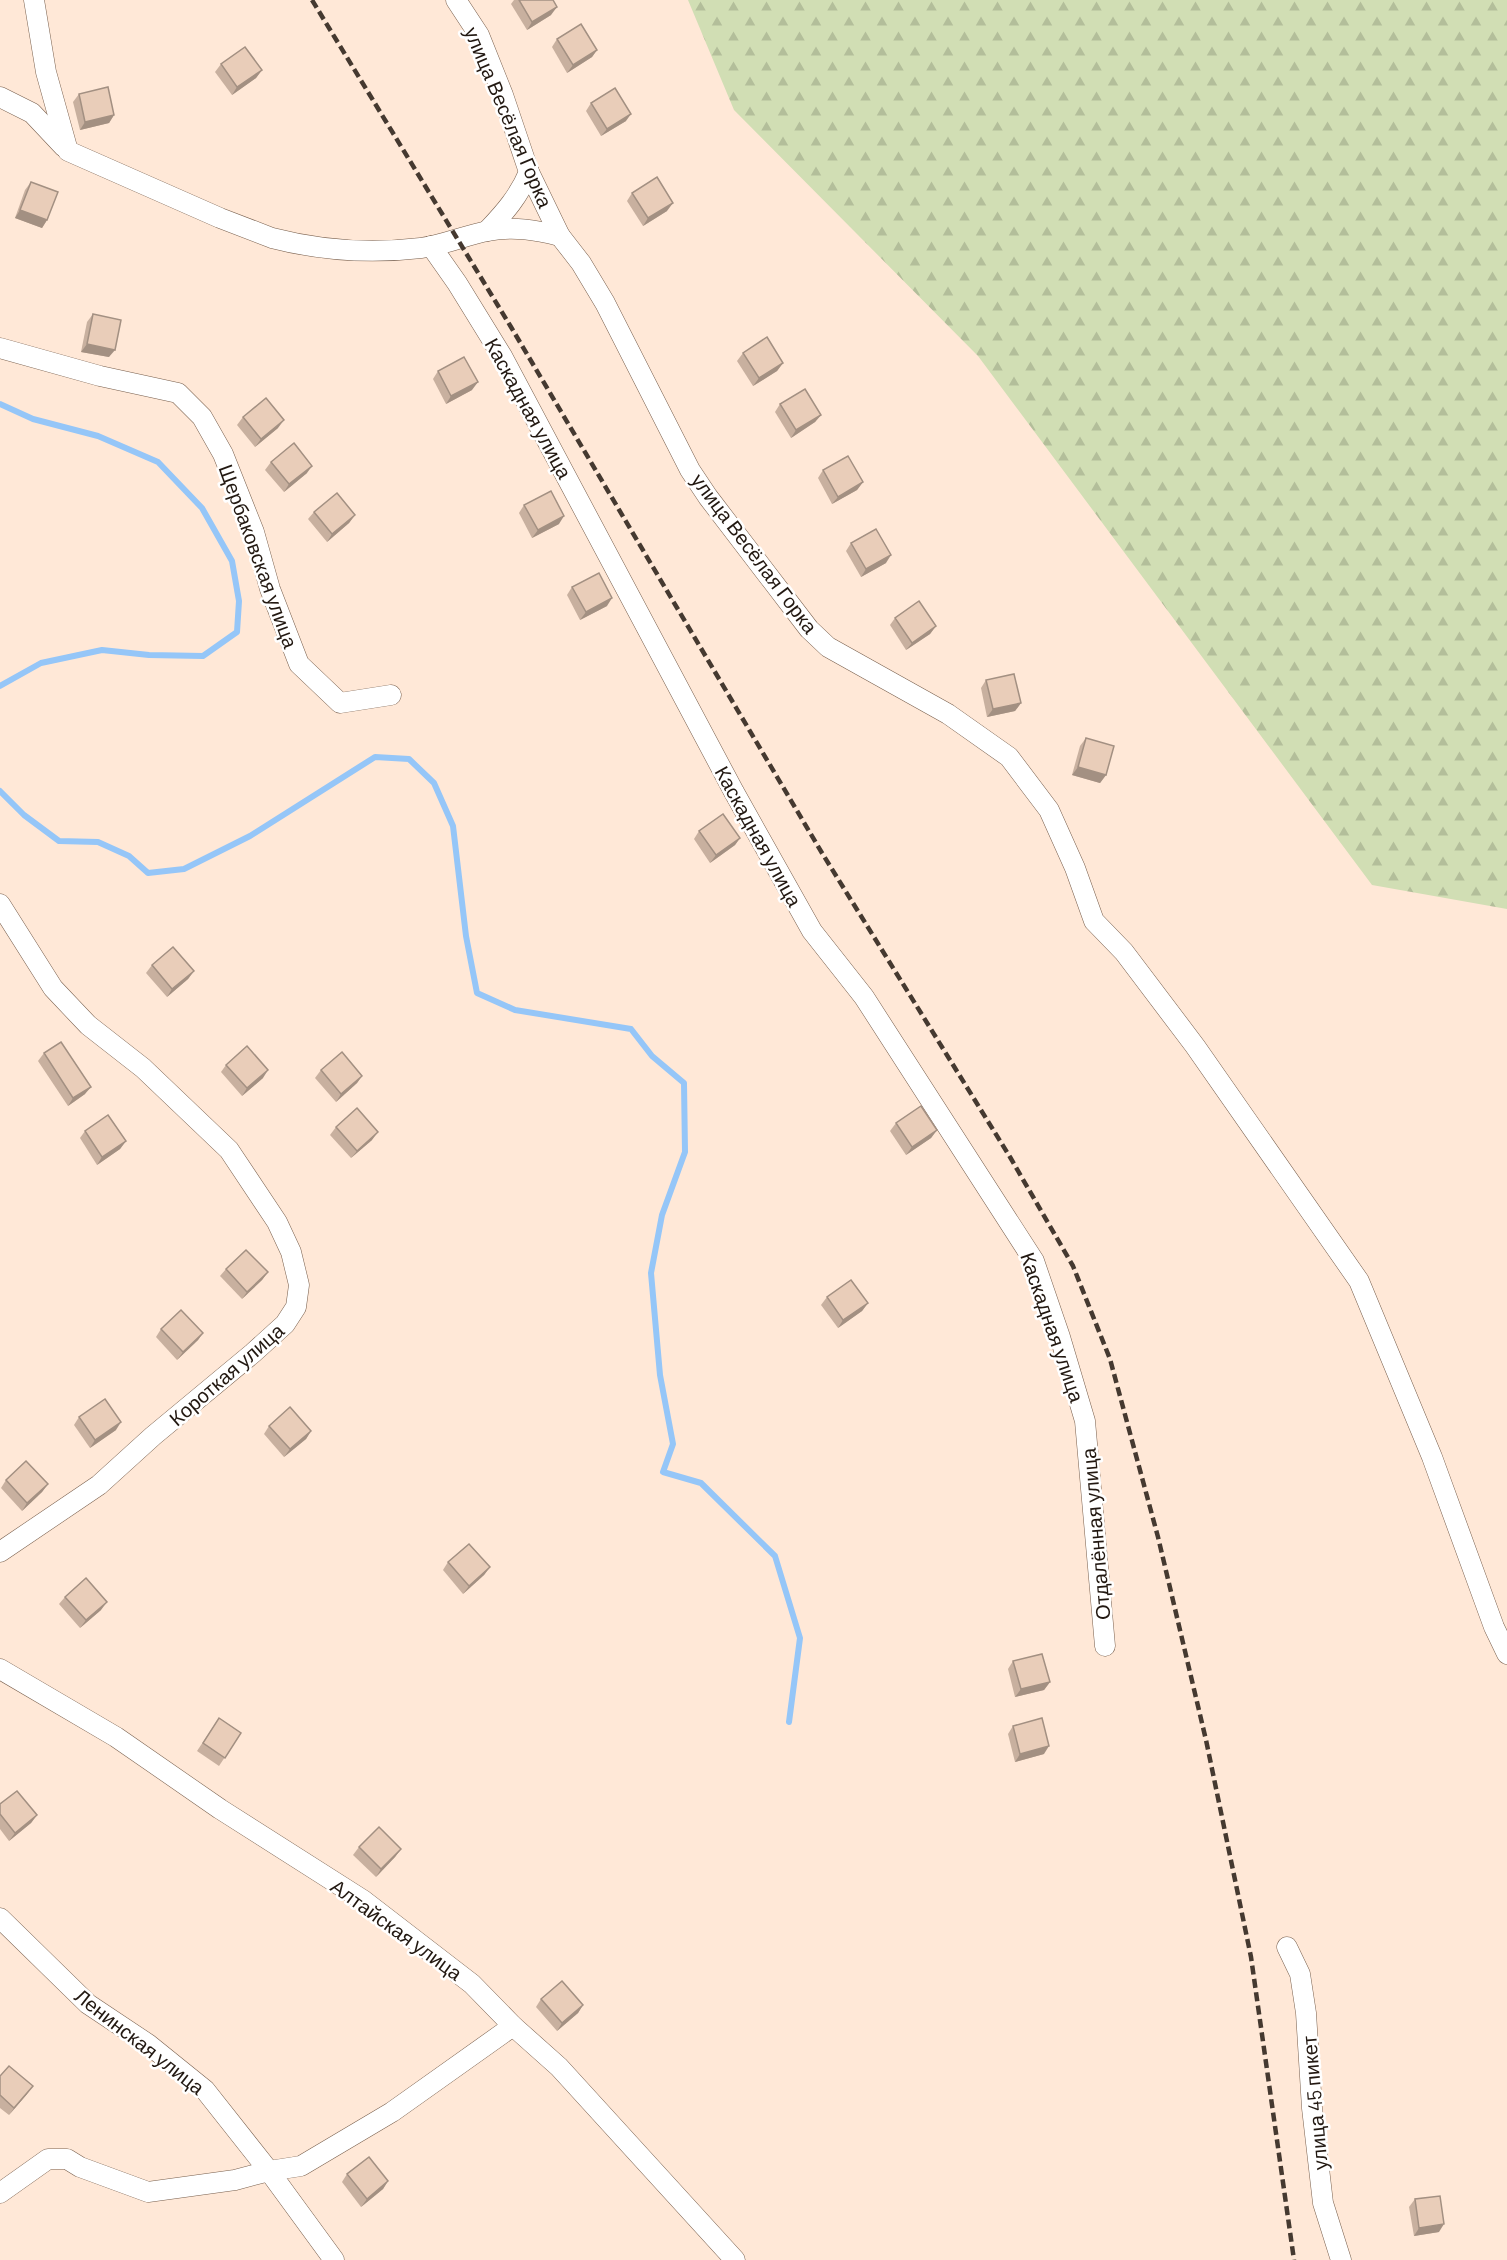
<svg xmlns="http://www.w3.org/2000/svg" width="1507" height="2260" font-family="Barlow,sans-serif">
  <defs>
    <pattern id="forest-firs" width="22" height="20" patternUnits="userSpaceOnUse" patternTransform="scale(1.5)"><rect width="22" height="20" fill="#d1deb4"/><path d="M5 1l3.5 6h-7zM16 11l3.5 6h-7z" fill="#b3be9a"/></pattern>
  </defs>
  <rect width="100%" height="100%" fill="#ffe8d7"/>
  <!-- forest -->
  <polygon fill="url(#forest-firs)" points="688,0 1507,0 1507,909 1372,885 978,356 734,110"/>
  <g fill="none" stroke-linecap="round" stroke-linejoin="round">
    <!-- stream -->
    <g stroke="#95c6f8" stroke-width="6">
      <polyline points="0,404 33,419 98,436 158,462 202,508 232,561 239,601 237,632 203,656 149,655 102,650 41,663 0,686"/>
      <polyline points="0,791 24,815 59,841 98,842 129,856 148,873 184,869 250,836 375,757 409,759 434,783 453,826 466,936 477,993 515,1010 631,1029 652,1056 684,1083 685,1152 662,1215 651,1273 660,1375 673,1444 663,1472 701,1483 775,1556 800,1638 789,1722"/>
    </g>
    <defs>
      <g id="minor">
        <path d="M34,0L46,72L68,151L220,218L272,238C322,251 370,254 421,248C444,245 466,235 488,231C513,226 536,230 560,236"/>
        <polyline points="456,0 479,35 503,95 529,172 560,236 581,263 605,303 690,470 708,497 809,629 828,647 948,714 1009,757 1049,810 1075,868 1094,921 1124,952 1195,1046 1359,1281 1432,1457 1494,1627 1507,1654"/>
        <polyline points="0,97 32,113 64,147"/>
        <path d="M487,231C505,212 519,196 529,172"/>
        <polyline points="431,246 457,283 502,356 734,792 812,931 864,997 1034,1261 1060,1337 1085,1421 1105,1646"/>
        <polyline points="0,348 100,376 178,393 202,417 223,454 254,532 270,589 299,664 340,703 391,695"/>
        <polyline points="0,904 53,988 88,1025 143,1068 229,1150 277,1222 291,1252 299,1285 296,1307 285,1324 253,1353 153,1436 99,1485 0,1552"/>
        <polyline points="0,1669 116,1737 220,1809 363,1900 472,1984 513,2026 559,2067 735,2260"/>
        <polyline points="0,1918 88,2004 148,2044 205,2090 269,2171 334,2260"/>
        <polyline points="1287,1947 1300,1974 1306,2013 1312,2108 1323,2203 1341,2260"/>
        <polyline points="0,2193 48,2159 67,2159 80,2167 148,2192 235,2180 269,2171 301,2166 392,2112 513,2026"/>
      </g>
    </defs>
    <!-- minor casing -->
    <use href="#minor" stroke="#785f4d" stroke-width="21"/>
    <!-- minor -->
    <use href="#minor" stroke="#fff" stroke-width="20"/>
    <!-- rail -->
    <polyline stroke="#453930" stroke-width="4.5" stroke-dasharray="9 4.5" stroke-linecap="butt" points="312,0 511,327 822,853 1010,1157 1073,1266 1110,1359 1158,1537 1206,1740 1251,1957 1294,2260"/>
  </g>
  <!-- wall -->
  <g fill="#c8b09f">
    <polygon points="514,0 553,0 551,15 527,30 511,4"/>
    <polygon points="557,39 597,50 592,57 567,73 552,47"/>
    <polygon points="221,64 262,70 256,78 232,95 215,72"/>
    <polygon points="79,94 114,115 109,123 80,130 73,102"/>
    <polygon points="591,103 626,121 601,136 586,111"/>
    <polygon points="31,182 47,220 42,228 15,218 25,190"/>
    <polygon points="632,193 667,211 643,226 627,201"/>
    <polygon points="93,314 109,357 81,352 87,322"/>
    <polygon points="743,353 783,363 777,371 753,386 737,361"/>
    <polygon points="438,371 472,390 446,404 433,379"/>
    <polygon points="780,404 821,415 815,422 791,438 775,412"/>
    <polygon points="243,417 278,428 255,447 237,425"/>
    <polygon points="271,462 307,473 284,492 265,470"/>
    <polygon points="823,470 863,482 857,490 832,504 818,478"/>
    <polygon points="524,505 559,524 532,538 519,513"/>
    <polygon points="314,512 355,515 349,523 327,542 308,519"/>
    <polygon points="851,543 886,563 861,577 846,551"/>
    <polygon points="572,587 607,606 580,620 567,595"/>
    <polygon points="895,618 936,626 930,634 906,650 890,625"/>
    <polygon points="986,680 1021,703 1015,711 987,717 981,688"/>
    <polygon points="1086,738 1106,775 1100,783 1072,775 1080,746"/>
    <polygon points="699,831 740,838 735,845 710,863 694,839"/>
    <polygon points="152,965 194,971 188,979 167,997 146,973"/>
    <polygon points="44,1053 85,1094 68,1106 38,1061"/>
    <polygon points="226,1065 263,1078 242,1096 221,1072"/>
    <polygon points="321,1070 362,1076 357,1083 336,1102 315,1078"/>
    <polygon points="896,1123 937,1130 931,1138 906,1155 890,1131"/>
    <polygon points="336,1127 372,1140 351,1158 330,1135"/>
    <polygon points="85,1131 126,1141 120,1149 97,1165 80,1138"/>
    <polygon points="226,1269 268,1272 262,1280 242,1299 220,1276"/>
    <polygon points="827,1297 868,1303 862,1311 838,1328 821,1305"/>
    <polygon points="161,1329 203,1333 198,1340 177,1360 156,1337"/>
    <polygon points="79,1417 116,1430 90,1448 74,1425"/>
    <polygon points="269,1426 311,1431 306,1439 284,1457 264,1434"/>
    <polygon points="6,1480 48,1484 42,1492 22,1511 1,1488"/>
    <polygon points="448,1562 490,1567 484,1575 463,1594 443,1570"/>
    <polygon points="65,1597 101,1610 80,1628 59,1604"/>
    <polygon points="1013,1661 1050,1682 1044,1690 1015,1697 1008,1669"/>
    <polygon points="219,1718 241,1733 219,1766 197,1751"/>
    <polygon points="1013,1726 1044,1754 1015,1762 1008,1734"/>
    <polygon points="0,1804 37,1815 31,1823 9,1841 0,1829"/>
    <polygon points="359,1847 401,1849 395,1857 376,1877 353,1855"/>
    <polygon points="541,1999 583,2005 578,2013 557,2031 536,2007"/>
    <polygon points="0,2076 27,2094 9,2115 0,2108"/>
    <polygon points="347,2174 388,2181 383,2189 361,2207 342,2182"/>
    <polygon points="1415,2199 1439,2232 1414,2236 1409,2207"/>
  </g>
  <!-- shaded-wall -->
  <g fill="#a39082">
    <polygon points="557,7 551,15 527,30 532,22"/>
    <polygon points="597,50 592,57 567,73 573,65"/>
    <polygon points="262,70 256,78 232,95 237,87"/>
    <polygon points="631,114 626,121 601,136 607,129"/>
    <polygon points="114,115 109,123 80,130 85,122"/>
    <polygon points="673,203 667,211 643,226 648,218"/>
    <polygon points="20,210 47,220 42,228 15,218"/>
    <polygon points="87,344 115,350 109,357 81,352"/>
    <polygon points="783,363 777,371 753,386 759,378"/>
    <polygon points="478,382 472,390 446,404 451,396"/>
    <polygon points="821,415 815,422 791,438 796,430"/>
    <polygon points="284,420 278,428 255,447 261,439"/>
    <polygon points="312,466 307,473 284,492 289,484"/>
    <polygon points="863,482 857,490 832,504 838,497"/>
    <polygon points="355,515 349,523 327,542 332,534"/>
    <polygon points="564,516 559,524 532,538 538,530"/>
    <polygon points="891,555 886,563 861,577 866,569"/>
    <polygon points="612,598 607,606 580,620 586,612"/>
    <polygon points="936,626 930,634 906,650 912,643"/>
    <polygon points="1021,703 1015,711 987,717 993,709"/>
    <polygon points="1078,767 1106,775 1100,783 1072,775"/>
    <polygon points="740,838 735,845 710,863 716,855"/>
    <polygon points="194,971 188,979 167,997 172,989"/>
    <polygon points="268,1070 263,1078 242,1096 247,1088"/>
    <polygon points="362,1076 357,1083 336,1102 341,1094"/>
    <polygon points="91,1087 85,1094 68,1106 73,1098"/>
    <polygon points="937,1130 931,1138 906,1155 912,1147"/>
    <polygon points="378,1132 372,1140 351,1158 357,1151"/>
    <polygon points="126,1141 120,1149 97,1165 102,1157"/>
    <polygon points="268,1272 262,1280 242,1299 247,1292"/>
    <polygon points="868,1303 862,1311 838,1328 843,1320"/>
    <polygon points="203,1333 198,1340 177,1360 183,1352"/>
    <polygon points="121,1422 116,1430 90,1448 95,1440"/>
    <polygon points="311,1431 306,1439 284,1457 290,1449"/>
    <polygon points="48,1484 42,1492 22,1511 27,1503"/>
    <polygon points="490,1567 484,1575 463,1594 469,1586"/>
    <polygon points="107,1602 101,1610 80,1628 86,1620"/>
    <polygon points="1050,1682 1044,1690 1015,1697 1021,1689"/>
    <polygon points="1049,1746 1044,1754 1015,1762 1020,1754"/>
    <polygon points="37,1815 31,1823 9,1841 15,1833"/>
    <polygon points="401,1849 395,1857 376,1877 381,1869"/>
    <polygon points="583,2005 578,2013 557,2031 562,2023"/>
    <polygon points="33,2086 27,2094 9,2115 14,2108"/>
    <polygon points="388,2181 383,2189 361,2207 367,2199"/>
    <polygon points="1444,2224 1439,2232 1414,2236 1419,2228"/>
  </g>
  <!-- building -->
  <g fill="#e9cdb9" stroke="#a39082" stroke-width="1.5">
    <polygon points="519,0 553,0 557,7 532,22"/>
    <polygon points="581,24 597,50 573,65 557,39"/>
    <polygon points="245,47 262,70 237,87 221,64"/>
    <polygon points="108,87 114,115 85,122 79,94"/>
    <polygon points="615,88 631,114 607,129 591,103"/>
    <polygon points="657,177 673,203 648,218 632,193"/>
    <polygon points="31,182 58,192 47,220 20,210"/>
    <polygon points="93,314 121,320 115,350 87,344"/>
    <polygon points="767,337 783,363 759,378 743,353"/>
    <polygon points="464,357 478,382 451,396 438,371"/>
    <polygon points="805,389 821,415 796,430 780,404"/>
    <polygon points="266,398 284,420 261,439 243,417"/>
    <polygon points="294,443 312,466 289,484 271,462"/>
    <polygon points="848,456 863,482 838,497 823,470"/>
    <polygon points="551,491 564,516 538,530 524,505"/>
    <polygon points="337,493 355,515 332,534 314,512"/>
    <polygon points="876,529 891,555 866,569 851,543"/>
    <polygon points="599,573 612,598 586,612 572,587"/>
    <polygon points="919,601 936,626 912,643 895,618"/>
    <polygon points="1014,674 1021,703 993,709 986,680"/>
    <polygon points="1086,738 1114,746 1106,775 1078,767"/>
    <polygon points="723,814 740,838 716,855 699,831"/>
    <polygon points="173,947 194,971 172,989 152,965"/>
    <polygon points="61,1042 91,1087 73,1098 44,1053"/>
    <polygon points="247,1046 268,1070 247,1088 226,1065"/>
    <polygon points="342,1052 362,1076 341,1094 321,1070"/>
    <polygon points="921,1106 937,1130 912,1147 896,1123"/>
    <polygon points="357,1108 378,1132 357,1151 336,1127"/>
    <polygon points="108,1115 126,1141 102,1157 85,1131"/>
    <polygon points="246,1250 268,1272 247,1292 226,1269"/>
    <polygon points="851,1280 868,1303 843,1320 827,1297"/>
    <polygon points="181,1310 203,1333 183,1352 161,1329"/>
    <polygon points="105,1399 121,1422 95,1440 79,1417"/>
    <polygon points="290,1407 311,1431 290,1449 269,1426"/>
    <polygon points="26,1461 48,1484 27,1503 6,1480"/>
    <polygon points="469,1544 490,1567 469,1586 448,1562"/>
    <polygon points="86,1578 107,1602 86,1620 65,1597"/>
    <polygon points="1042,1654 1050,1682 1021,1689 1013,1661"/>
    <polygon points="219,1718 241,1733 225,1758 203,1743"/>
    <polygon points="1042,1718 1049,1746 1020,1754 1013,1726"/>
    <polygon points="17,1791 37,1815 15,1833 0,1814 0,1804"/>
    <polygon points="379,1827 401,1849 381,1869 359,1847"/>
    <polygon points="562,1981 583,2005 562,2023 541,1999"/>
    <polygon points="9,2066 33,2086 14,2108 0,2095 0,2076"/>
    <polygon points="369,2157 388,2181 367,2199 347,2174"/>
    <polygon points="1440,2196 1444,2224 1419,2228 1415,2199"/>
  </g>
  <g text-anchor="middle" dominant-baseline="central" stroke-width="5" stroke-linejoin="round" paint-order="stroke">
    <!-- street labels -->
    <g font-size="20" fill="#221811" stroke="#fff">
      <text transform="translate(509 117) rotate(67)">улица Весёлая Горка</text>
      <text transform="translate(529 408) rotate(61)">Каскадная улица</text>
      <text transform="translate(755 553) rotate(53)">улица Весёлая Горка</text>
      <text transform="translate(259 556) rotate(70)">Щербаковская улица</text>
      <text transform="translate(759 836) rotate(61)">Каскадная улица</text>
      <text transform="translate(1053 1327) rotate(71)">Каскадная улица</text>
      <text transform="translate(226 1374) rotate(-41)">Короткая улица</text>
      <text transform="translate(1095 1534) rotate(-95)">Отдалённая улица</text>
      <text transform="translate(397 1929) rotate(36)">Алтайская улица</text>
      <text transform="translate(140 2041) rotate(38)">Ленинская улица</text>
      <text transform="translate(1314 2103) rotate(-95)">улица 45 пикет</text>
    </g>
  </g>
</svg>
